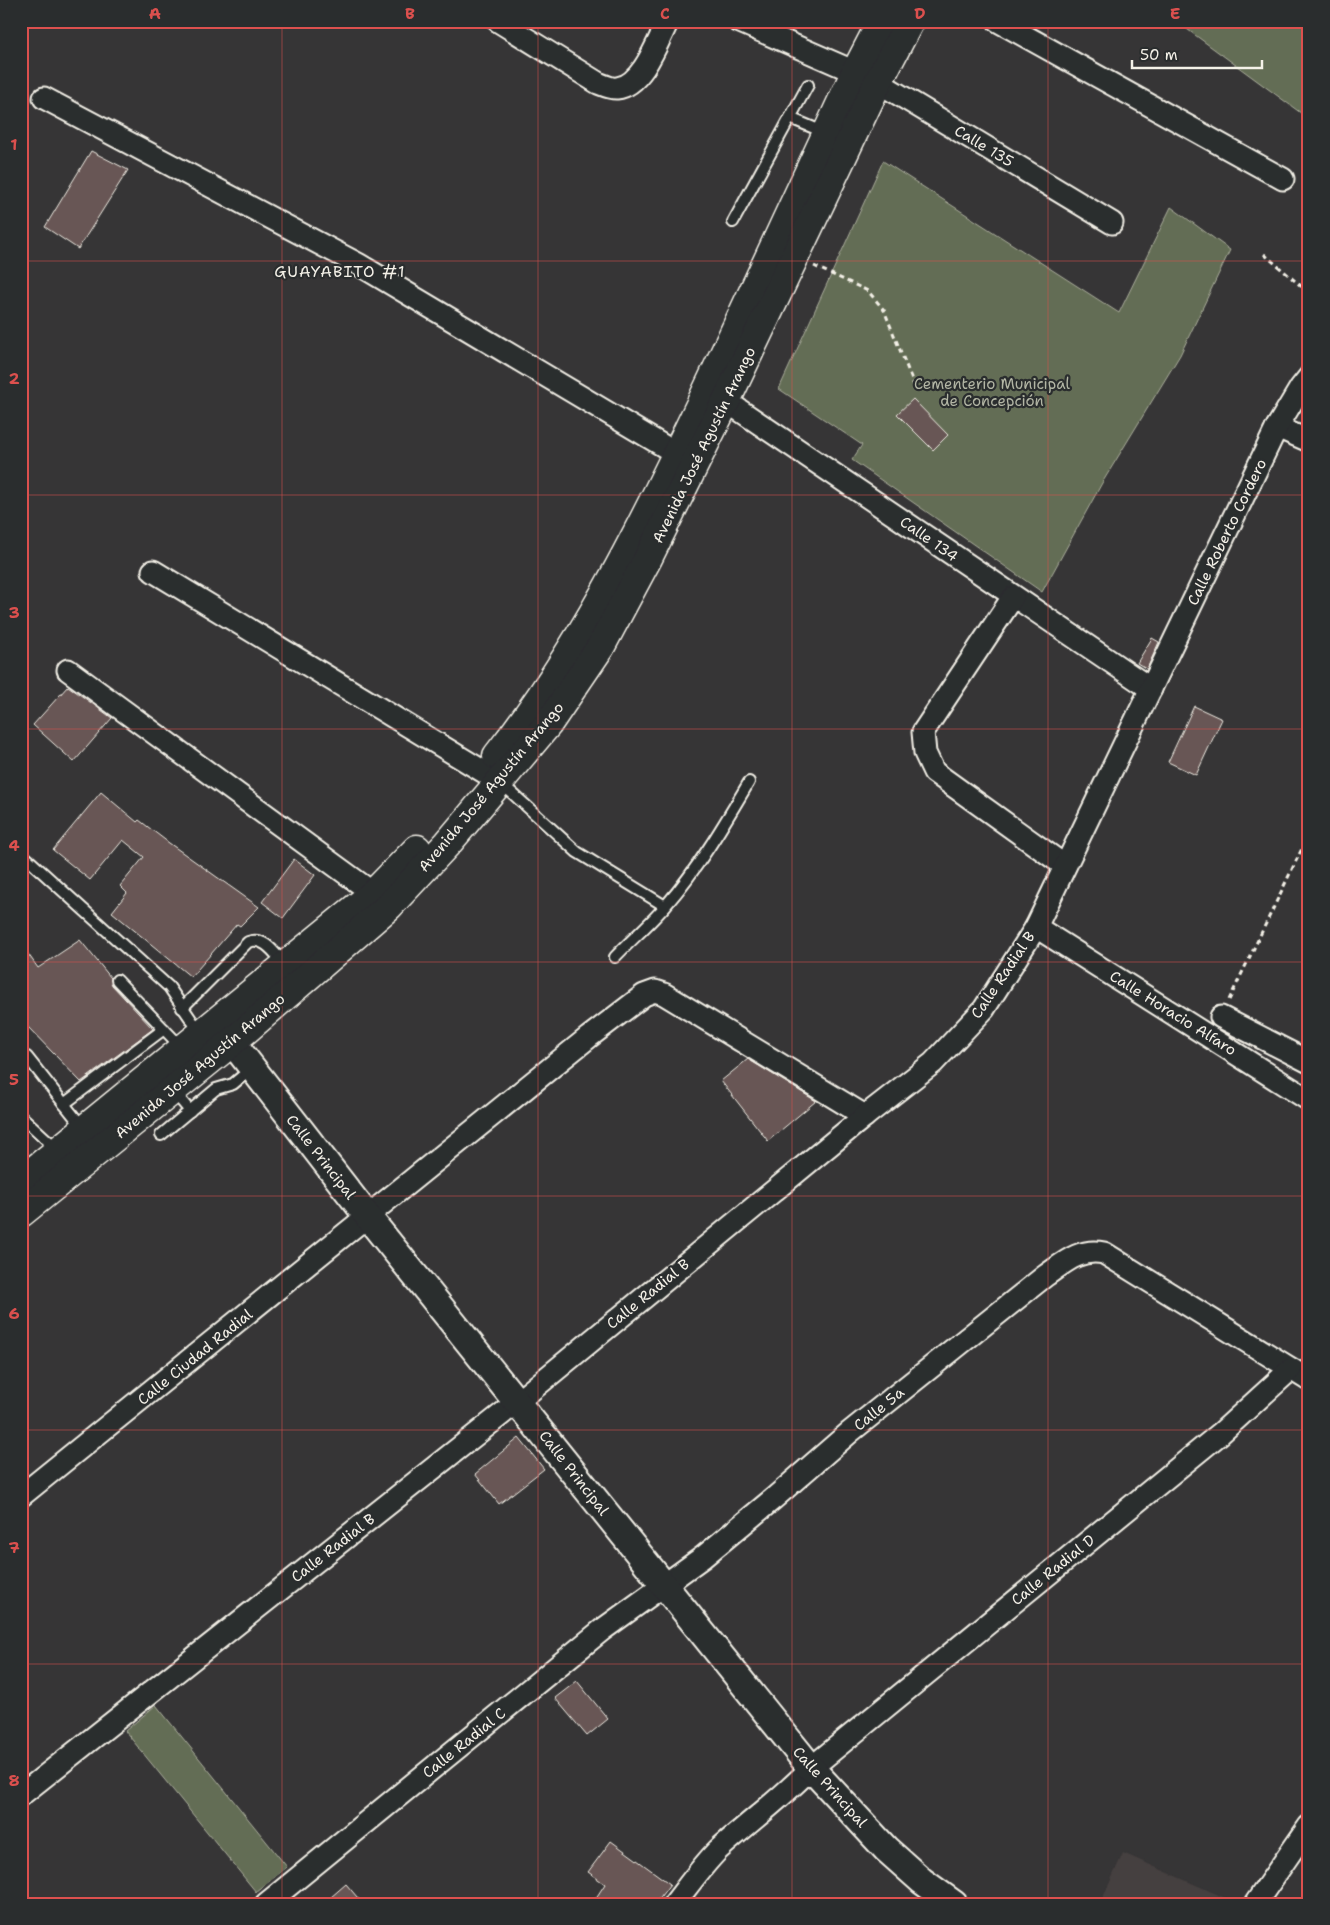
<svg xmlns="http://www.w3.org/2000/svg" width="1330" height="1925" font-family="'Shantell Sans',sans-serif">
  <rect width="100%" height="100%" fill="#363536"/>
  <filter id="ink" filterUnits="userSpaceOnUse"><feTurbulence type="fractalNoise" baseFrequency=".02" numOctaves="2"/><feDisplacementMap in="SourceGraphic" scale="10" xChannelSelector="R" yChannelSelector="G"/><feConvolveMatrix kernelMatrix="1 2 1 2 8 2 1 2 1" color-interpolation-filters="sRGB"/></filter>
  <g filter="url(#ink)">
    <!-- built -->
    <polygon fill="#453f3f" points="1123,1853 1237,1903 1100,1904"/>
    <!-- green -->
    <g fill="#646d54" stroke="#acaf9e">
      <polygon points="1176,21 1309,21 1309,119"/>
      <polygon points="883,161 1119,313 1171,207 1230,250 1180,355 1102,483 1042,592 852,460 862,445 779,389"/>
      <polygon points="156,1705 287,1867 256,1892 125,1731"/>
    </g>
    <!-- building -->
    <g fill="#685654" stroke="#f4f1e8">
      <polygon points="91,151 128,170 78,249 45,227"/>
      <polygon points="913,399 948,435 933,450 897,414"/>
      <polygon points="1152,638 1159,642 1147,669 1137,663"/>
      <polygon points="68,686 112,718 74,762 33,725"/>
      <polygon points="1194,706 1222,719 1196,775 1168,762"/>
      <polygon points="101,792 137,822 139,820 169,843 259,907 240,926 237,924 191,977 112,912 127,893 120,886 144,857 123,840 90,880 53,850"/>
      <polygon points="294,859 315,875 283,918 262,902"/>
      <polygon points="80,940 111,978 112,985 153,1029 81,1082 27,1026 21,1029 21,944 38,968"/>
      <polygon points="748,1059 816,1101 768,1141 721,1081"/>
      <polygon points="519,1438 544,1469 499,1504 475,1474"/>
      <polygon points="577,1681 608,1719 587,1736 555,1698"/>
      <polygon points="611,1841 670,1884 655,1904 592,1904 605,1884 588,1872"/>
      <polygon points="346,1884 363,1904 323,1904"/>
    </g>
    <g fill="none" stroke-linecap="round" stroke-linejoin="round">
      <defs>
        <g id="service">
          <polyline points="790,118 826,133"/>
          <polyline points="733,222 808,85"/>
          <polyline points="501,783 577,852 665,906"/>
          <polyline points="21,853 169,987 201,1034"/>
          <path d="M615,957C632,939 651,923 667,904C699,867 724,824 749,782"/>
          <polyline points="117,980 183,1049"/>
          <path d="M182,1008L248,942C265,936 275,954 285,965"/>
          <polyline points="27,1057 84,1129"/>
          <polyline points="173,1091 190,1111"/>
          <polyline points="64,1104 164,1029"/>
          <polyline points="21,1116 58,1150"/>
          <polyline points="161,1135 216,1089 233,1084 251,1069"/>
        </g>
        <g id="minor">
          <path d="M498,21L598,83C603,85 612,89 617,88C642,86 658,41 668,21"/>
          <polyline points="738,21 878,82 1112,223"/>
          <polyline points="998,21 1283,179"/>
          <polyline points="44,98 358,264 677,454"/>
          <polyline points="714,391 726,401 1151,689"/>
          <polyline points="1277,427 1309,441"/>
          <polyline points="153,571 499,781"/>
          <polyline points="1013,597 923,732 925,753 934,772 1065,866"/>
          <polyline points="68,670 385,902"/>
          <polyline points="1036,927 1309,1100"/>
          <polyline points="1221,1017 1309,1062"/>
          <polyline points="21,1496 589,1037 644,995 655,991 664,994 865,1116"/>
          <polyline points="21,1795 517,1402 865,1116 933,1063 984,1009 1036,927 1277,427 1301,387 1309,377"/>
          <path d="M266,1904L602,1630L703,1557L773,1499L850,1432L1045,1276C1064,1263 1079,1248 1104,1253L1309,1380"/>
          <path d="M674,1904C688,1886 702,1866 718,1850C749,1822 782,1798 811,1768L1221,1433L1291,1369"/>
          <polyline points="1255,1904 1309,1826"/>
        </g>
        <polyline id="tertiary" points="219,1025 368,1217 811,1768 886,1849 922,1881 954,1904"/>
        <g id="secondary">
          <path d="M497,756C589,639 654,503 717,369C763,270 809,172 855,73L882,21"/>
          <polyline points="21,1181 374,893 417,849"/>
          <polyline points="21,1213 232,1042 389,906 448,843 548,724 601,646 647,560 726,401 878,82 910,21"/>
        </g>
      </defs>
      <!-- service casing -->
      <use href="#service" stroke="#f4f1e8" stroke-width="14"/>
      <!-- minor casing -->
      <use href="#minor" stroke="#f4f1e8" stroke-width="25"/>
      <!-- tertiary casing -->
      <use href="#tertiary" stroke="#f4f1e8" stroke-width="30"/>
      <!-- secondary casing -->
      <use href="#secondary" stroke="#f4f1e8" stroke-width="31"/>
      <!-- path -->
      <g stroke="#f4f1e8" stroke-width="3" stroke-dasharray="5 4" stroke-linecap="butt">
        <polyline points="1264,254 1309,293"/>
        <polyline points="814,266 868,291 884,310 916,390"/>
        <polyline points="1229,1000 1309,834"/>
      </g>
      <!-- service -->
      <use href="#service" stroke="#2a2d2e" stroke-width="10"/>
      <!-- minor -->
      <use href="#minor" stroke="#2a2d2e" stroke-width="21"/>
      <!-- tertiary -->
      <use href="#tertiary" stroke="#2a2d2e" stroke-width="26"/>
      <!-- secondary -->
      <use href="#secondary" stroke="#2a2d2e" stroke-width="28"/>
    </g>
  </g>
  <!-- grid -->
  <path fill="none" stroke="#dc504e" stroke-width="1" stroke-opacity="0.55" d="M282,21V1904M538,21V1904M792,21V1904M1048,21V1904M21,261H1309M21,495H1309M21,729H1309M21,962H1309M21,1196H1309M21,1430H1309M21,1664H1309"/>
  <g text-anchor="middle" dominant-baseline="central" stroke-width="4.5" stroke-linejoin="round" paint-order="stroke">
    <!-- street labels -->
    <g font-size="15" fill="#f4f1e8" stroke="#2a2d2e">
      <text transform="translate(984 146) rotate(31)">Calle 135</text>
      <text transform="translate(704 445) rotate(-64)">Avenida José Agustín Arango</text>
      <text transform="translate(1227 532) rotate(-64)">Calle Roberto Cordero</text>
      <text transform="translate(929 539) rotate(35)">Calle 134</text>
      <text transform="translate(491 787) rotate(-50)">Avenida José Agustín Arango</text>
      <text transform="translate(1003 975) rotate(-56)">Calle Radial B</text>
      <text transform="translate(1173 1013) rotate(32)">Calle Horacio Alfaro</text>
      <text transform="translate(200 1066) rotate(-40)">Avenida José Agustín Arango</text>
      <text transform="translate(321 1157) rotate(52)">Calle Principal</text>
      <text transform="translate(648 1294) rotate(-39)">Calle Radial B</text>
      <text transform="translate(195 1357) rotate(-39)">Calle Ciudad Radial</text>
      <text transform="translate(879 1409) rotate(-39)">Calle 5a</text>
      <text transform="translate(574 1473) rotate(52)">Calle Principal</text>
      <text transform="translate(333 1548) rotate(-38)">Calle Radial B</text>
      <text transform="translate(1053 1570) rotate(-39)">Calle Radial D</text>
      <text transform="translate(464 1743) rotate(-39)">Calle Radial C</text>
      <text transform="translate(830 1787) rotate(48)">Calle Principal</text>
    </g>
    <!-- park labels -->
    <g font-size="15" fill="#b3b6a5" stroke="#2a2d2e">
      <text x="992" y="384">Cementerio Municipal<tspan x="992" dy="17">de Concepción</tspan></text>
    </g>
    <!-- neighbourhood labels -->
    <g font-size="16" letter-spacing="1" fill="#f4f1e8" stroke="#2a2d2e">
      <text x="340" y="271">GUAYABITO #1</text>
    </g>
  </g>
  <!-- margin -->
  <rect width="1330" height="1925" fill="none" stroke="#2a2d2e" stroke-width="55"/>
  <!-- scale -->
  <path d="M1132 60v8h130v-8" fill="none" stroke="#f4f1e8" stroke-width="2.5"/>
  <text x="1140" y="60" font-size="15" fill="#f4f1e8" stroke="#2a2d2e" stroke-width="4" paint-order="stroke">50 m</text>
  <rect x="28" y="28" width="1274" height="1870" fill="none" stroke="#dc504e" stroke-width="2"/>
  <g font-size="16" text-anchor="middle" font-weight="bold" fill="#dc504e">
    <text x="155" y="19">A</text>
    <text x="410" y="19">B</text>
    <text x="665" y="19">C</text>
    <text x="920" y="19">D</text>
    <text x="1175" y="19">E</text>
    <text x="14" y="150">1</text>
    <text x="14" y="384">2</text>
    <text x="14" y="618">3</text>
    <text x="14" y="851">4</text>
    <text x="14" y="1085">5</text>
    <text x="14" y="1319">6</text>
    <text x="14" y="1553">7</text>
    <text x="14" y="1786">8</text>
  </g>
</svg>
